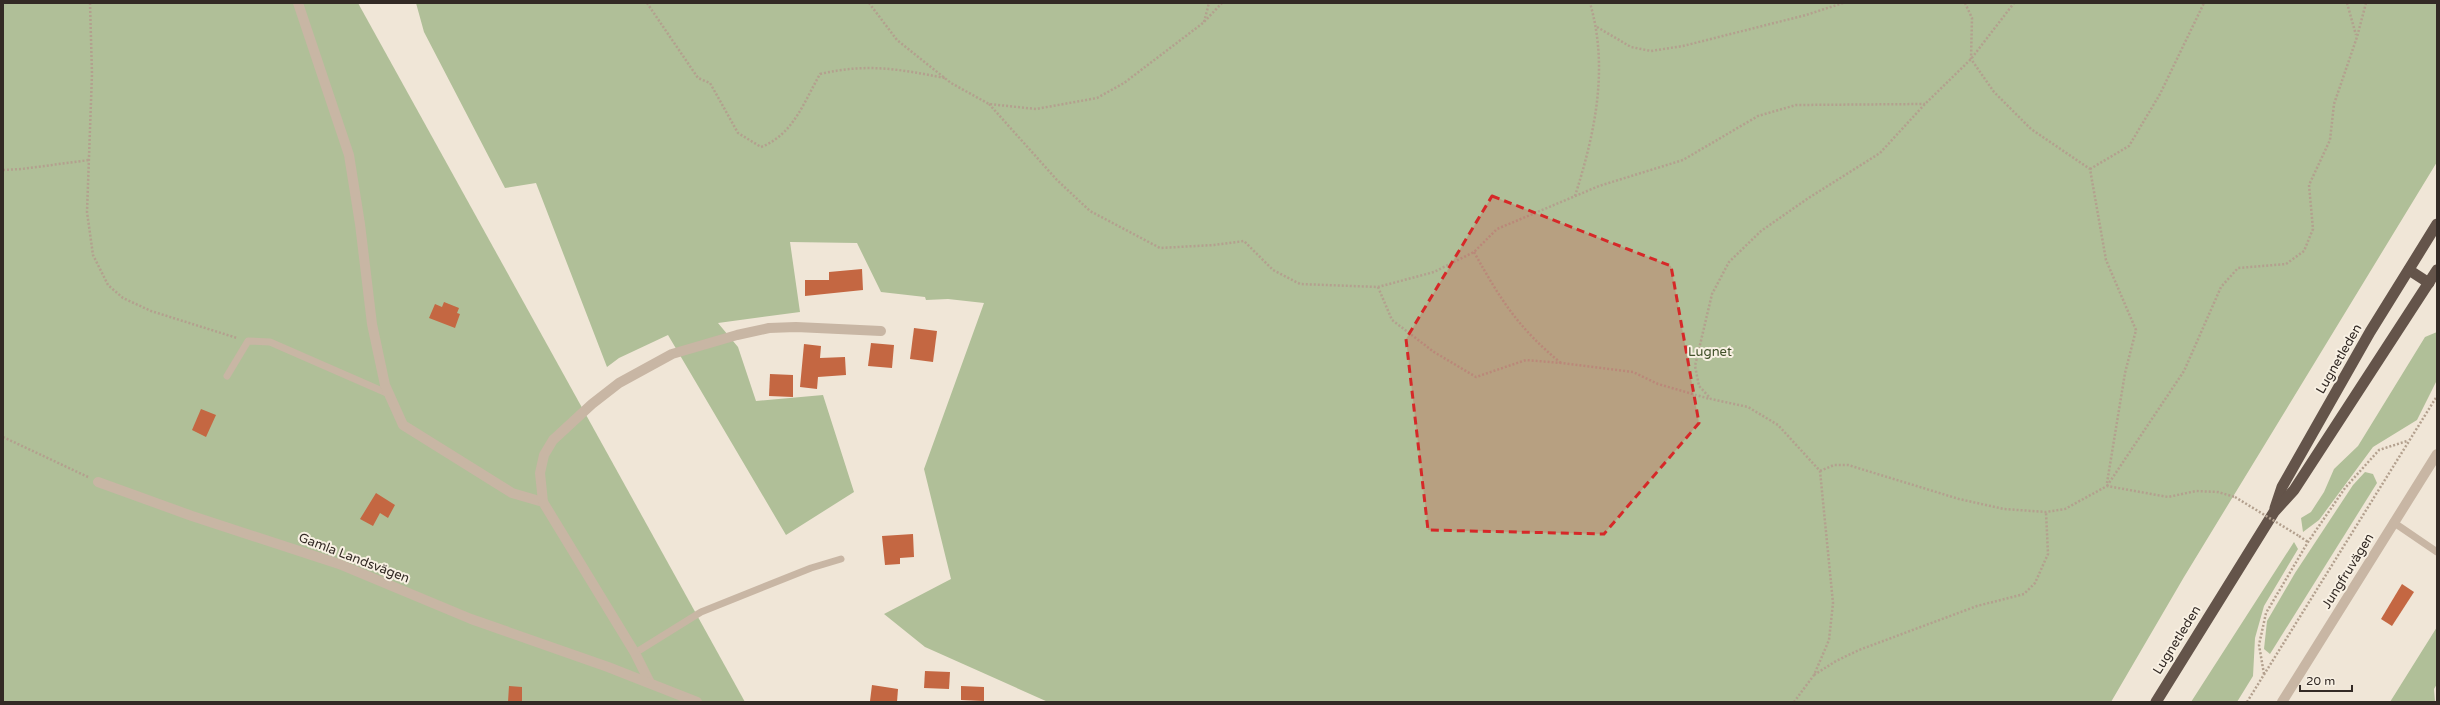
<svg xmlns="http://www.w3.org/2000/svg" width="2440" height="705" font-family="'Varela Round',sans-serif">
  <rect width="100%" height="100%" fill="#f0e6d7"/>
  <!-- green -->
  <g fill="#b0bf98">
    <polygon points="3,3 358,3 745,702 3,702"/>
    <polygon points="416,3 2437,3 2437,162 2184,577 2111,702 1048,702 925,647 884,614 951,579 924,469 984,303 948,299 926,300 925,297 881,292 857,243 790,242 800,312 718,323 738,347 756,401 823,395 854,492 786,535 668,335 619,358 607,367 536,183 505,188 424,32"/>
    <polygon points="2437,332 2437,380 2417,420 2373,447 2319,520 2303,532 2301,518 2311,512 2324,492 2334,469 2358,446 2425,337"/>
    <polygon points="2365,472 2373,474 2377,483 2270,654 2264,649 2267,621 2295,573 2353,485"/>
    <polygon points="2294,542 2298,549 2264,606 2255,638 2253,676 2237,702 2191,702"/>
    <polygon points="2437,627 2437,684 2434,689 2435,702 2390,702"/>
  </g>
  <!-- building -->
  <g fill="#c46742">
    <polygon points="862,269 863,290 805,296 805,280 829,280 829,272"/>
    <polygon points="444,302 459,308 457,313 460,314 455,328 429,318 435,304 442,307"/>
    <polygon points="914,328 937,331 933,362 910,359"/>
    <polygon points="871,343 894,345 892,368 868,366"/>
    <polygon points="804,344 821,346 820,358 845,357 846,375 818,377 817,389 800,387"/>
    <polygon points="770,374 793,375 793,397 769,396"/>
    <polygon points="201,409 216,415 206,437 192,430"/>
    <polygon points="376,493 395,505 388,518 380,513 373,526 360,519"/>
    <polygon points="913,534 914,557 900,558 900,564 885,565 882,536"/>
    <polygon points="2402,584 2414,592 2392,626 2381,619"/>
    <polygon points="925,671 950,672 949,689 924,688"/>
    <polygon points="872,685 898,689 897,702 870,701"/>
    <polygon points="509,686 522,687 522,702 508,702"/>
    <polygon points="961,686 984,687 984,701 961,700"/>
  </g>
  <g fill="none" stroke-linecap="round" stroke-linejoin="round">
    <!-- path -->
    <g stroke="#b3a08e" stroke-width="2.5" stroke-dasharray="2 2" stroke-linecap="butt">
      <polyline points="90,3 92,74 87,212 93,255 108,285 123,298 151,311 237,338"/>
      <path d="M647,3L698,78L710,83L738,133L761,147C793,135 804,102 820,74C868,63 898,69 945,78"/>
      <polyline points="869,3 897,40 951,83 989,104 1036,109 1097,98 1124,83 1203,23 1222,3"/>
      <polyline points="1965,3 1972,18 1971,59 1994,92 2031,129 2090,169 2106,260 2136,330 2125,373 2107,483"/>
      <polyline points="2347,3 2356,35"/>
      <polyline points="1204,22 1209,3"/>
      <polyline points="1597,27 1631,47 1651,51 1683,46 1806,15 1843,3"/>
      <polyline points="989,104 1057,180 1090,211 1160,248 1214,245 1244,241 1273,270 1300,284 1378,287 1434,272 1474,252 1497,229 1599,186 1683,160 1758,116 1796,105 1925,104"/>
      <polyline points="2090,169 2129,146 2160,94 2204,3"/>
      <polyline points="3,170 22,169 89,160"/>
      <path d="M1575,196C1595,133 1609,68 1590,3"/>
      <path d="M1474,252C1500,299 1519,329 1561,363"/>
      <polyline points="1378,287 1392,320 1434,352 1476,377 1526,360 1562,363 1633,372 1658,384 1710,399"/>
      <polyline points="3,437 88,477"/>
      <polyline points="1820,471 1834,465 1848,465 1959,499 2004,509 2046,512 2065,509 2107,486 2168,497 2196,491 2218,492 2235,497"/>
      <polyline points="2107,486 2184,371 2221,287 2238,268 2286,264 2304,251 2313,229 2309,185 2330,140 2334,104 2357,37 2366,3"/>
      <polyline points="2299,536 2308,542"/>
      <polyline points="2264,674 2259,645 2266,613 2308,542 2345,488 2379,450 2407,441"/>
      <polyline points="1814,675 1836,661 1859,650 1977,606 2024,594 2035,583 2048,554 2046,512"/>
      <polyline points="1794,702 1814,675 1829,640 1833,603 1820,471 1778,425 1748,407 1711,399 1699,386 1695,366 1712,294 1729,262 1761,231 1807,199 1880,153 1925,104 1971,59 2014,3"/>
      <polyline points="2247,702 2437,396"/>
    </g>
    <!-- service -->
    <g stroke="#c8b6a4" stroke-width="7">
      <polyline points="227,376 248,341 270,342 389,394"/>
      <polyline points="2393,522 2437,552"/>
      <polyline points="635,653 701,612 811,568 841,559"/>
    </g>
    <!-- minor -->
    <g stroke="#c8b6a4" stroke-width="10">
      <polyline points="298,3 349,155 360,224 372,324 385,385 403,425 512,493 543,502 635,653 650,683"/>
      <polyline points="98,482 192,516 339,564 471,619 608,667 697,702"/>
      <polyline points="543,502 540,473 544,455 553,440 592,404 619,383 672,354 737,335 769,328 796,327 881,331"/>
    </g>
    <!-- tertiary -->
    <polyline stroke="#c8b6a4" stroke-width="10" points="2282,702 2437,454"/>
    <!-- trunk -->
    <g stroke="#64544a" stroke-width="11">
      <polyline points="2409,270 2429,283"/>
      <polyline points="2275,508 2282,487 2370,332 2437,224"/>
      <polyline points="2156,702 2274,512 2294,490 2437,270"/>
    </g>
    <!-- path-bridge -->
    <polyline stroke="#b3a08e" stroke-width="2.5" stroke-dasharray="2 2" stroke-linecap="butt" points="2235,497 2299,536"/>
  </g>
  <!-- marked area -->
  <path fill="#d62828" fill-opacity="0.2" stroke="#d62828" stroke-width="3" stroke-dasharray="8 5" stroke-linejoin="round" d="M1492,196L1671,266L1699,423L1604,534L1428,530L1406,339Z"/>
  <g text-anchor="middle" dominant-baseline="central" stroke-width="4" stroke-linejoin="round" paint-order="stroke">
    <!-- park labels -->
    <g font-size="13" fill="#41512a" stroke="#f8f0e3">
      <text x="1710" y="352">Lugnet</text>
    </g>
    <!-- street labels -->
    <g font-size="13" fill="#332a25" stroke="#f8f0e3">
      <text transform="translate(2339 359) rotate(-60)">Lugnetleden</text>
      <text transform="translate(354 558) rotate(21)">Gamla Landsvägen</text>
      <text transform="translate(2348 571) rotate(-58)">Jungfruvägen</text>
      <text transform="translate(2177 640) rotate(-58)">Lugnetleden</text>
    </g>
  </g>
  <!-- border -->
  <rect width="2440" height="705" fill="none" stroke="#332a25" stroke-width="8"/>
  <!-- scale -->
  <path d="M2300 685v6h52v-6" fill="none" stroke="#332a25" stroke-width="2"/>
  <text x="2306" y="685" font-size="12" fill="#332a25" stroke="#f8f0e3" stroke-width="3" paint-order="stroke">20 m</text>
</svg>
